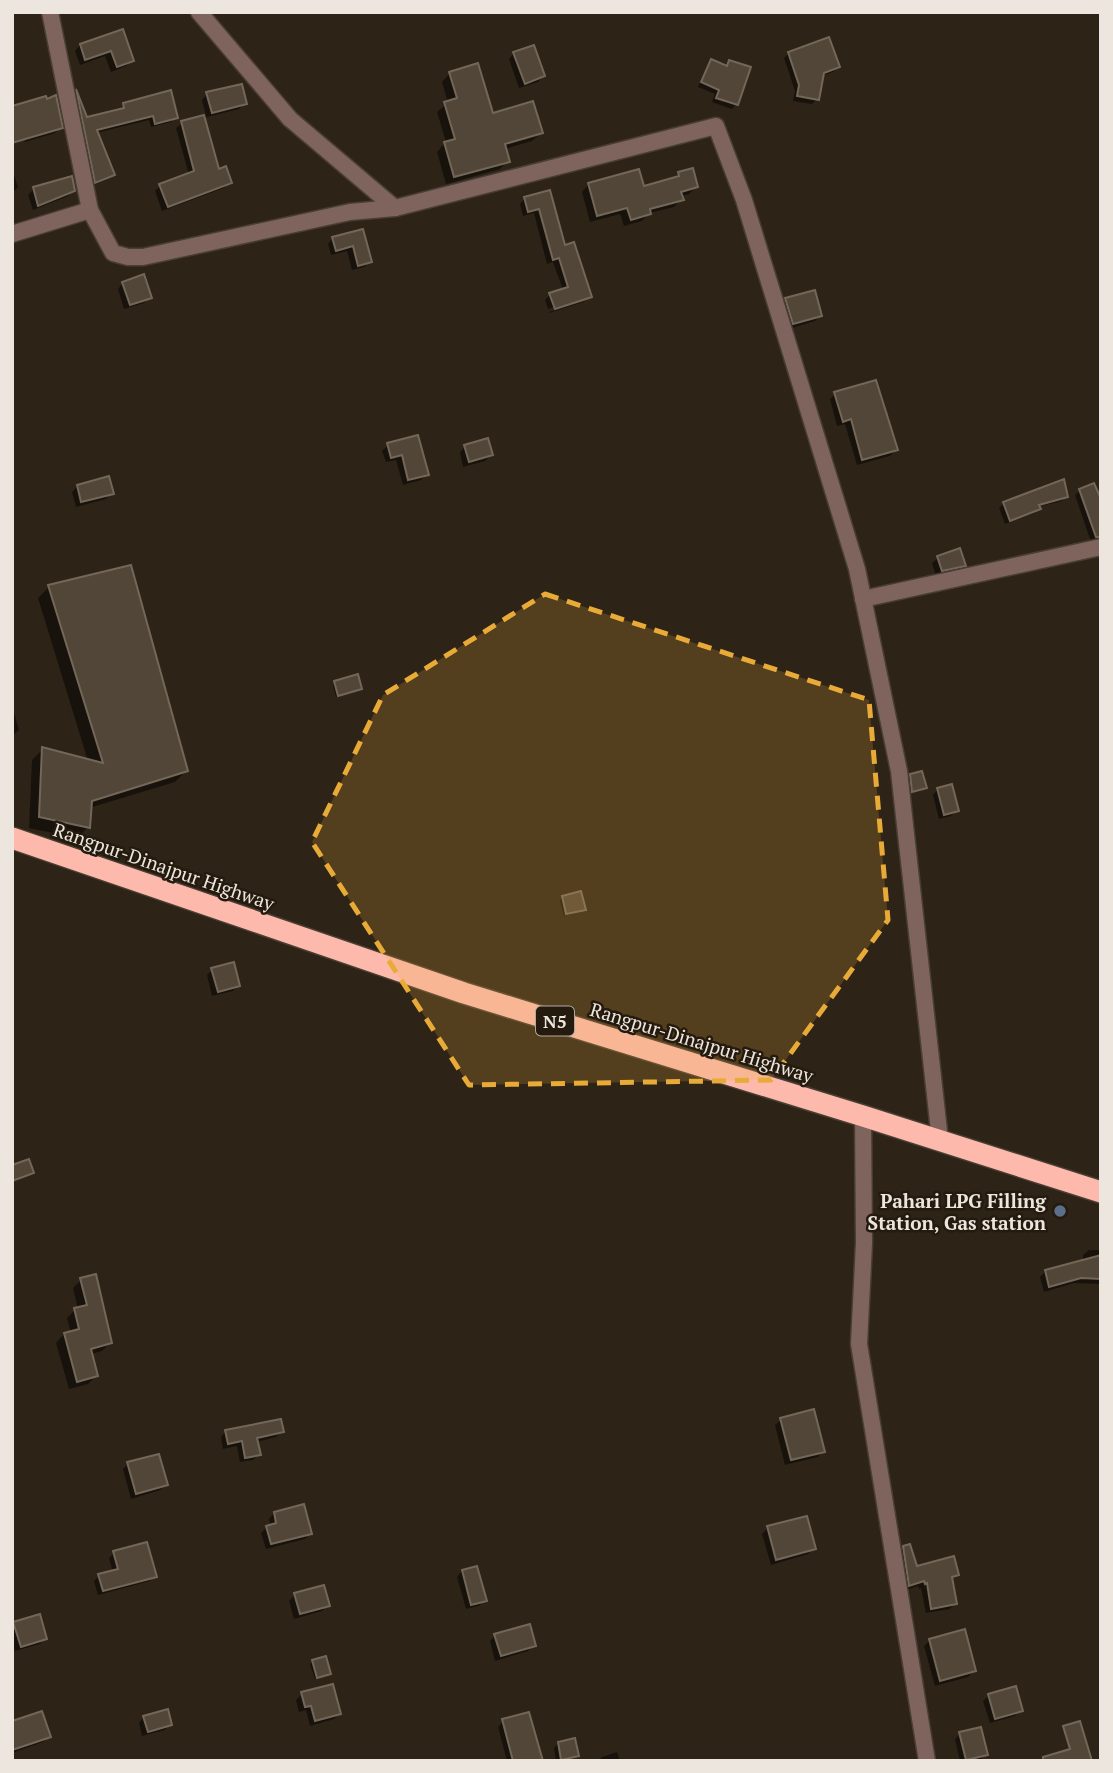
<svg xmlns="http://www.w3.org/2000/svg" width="1113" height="1773" font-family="'PT Serif',serif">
  <rect width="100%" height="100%" fill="#2e2317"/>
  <!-- shadow -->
  <g fill="#0007">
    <polygon points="122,31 132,61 126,66 111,72 105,56 80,65 75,51 80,45"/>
    <polygon points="514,53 543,76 538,82 519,88 509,59"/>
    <polygon points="789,53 838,67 833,72 822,76 817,99 812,104 793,101 795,91 784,58"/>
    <polygon points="712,61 725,67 730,62 736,104 732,109 712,102 715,94 698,87 707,66"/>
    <polygon points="450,73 492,115 541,133 532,141 505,149 508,161 500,169 446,184 437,152 446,142 437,112 448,103 442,82"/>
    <polygon points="76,92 85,119 119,110 124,105 176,117 171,122 151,127 149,120 96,133 113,175 108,179 91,186 72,95"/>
    <polygon points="207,94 245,103 239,109 203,118 217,171 230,182 224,188 162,211 155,191 160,186 189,175 176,128 182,123 206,116 202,100"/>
    <polygon points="46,101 61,128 55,133 25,142 16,111"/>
    <polygon points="12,169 18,187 12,193"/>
    <polygon points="679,174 696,187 689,194 681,196 682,199 674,207 649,213 642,221 624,226 620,214 590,222 582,192 589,184 642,189 673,180"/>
    <polygon points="34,189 73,190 68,196 33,210 28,195"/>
    <polygon points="549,192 564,247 590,296 585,301 585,297 548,309 545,300 550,294 563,290 553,262 547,264 534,213 523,216 520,204 525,198"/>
    <polygon points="362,231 370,262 364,267 352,270 347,251 331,255 328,244 333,238"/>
    <polygon points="123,283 150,297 144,303 124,309 118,289"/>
    <polygon points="786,300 820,316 815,321 788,329 780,306"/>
    <polygon points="585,301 584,302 549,313 549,312"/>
    <polygon points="835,394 896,450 890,456 857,465 845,424 837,426 830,399"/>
    <polygon points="417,437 427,474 421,480 403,485 396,460 386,462 382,451 388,445"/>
    <polygon points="465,447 491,455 485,461 463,467 460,452"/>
    <polygon points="78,486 112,493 106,499 76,507 72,492"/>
    <polygon points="1080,490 1097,493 1101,492 1101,543 1091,542 1075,495"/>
    <polygon points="1066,496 1062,501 1038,507 1034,513 1005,524 999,508 1004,503"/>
    <polygon points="938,558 964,565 959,571 936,576 932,563"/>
    <polygon points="49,587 186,771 175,782 89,808 88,827 77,838 29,828 32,760 43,749 88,761 38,598"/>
    <polygon points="335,683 360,689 358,691 336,697 333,685"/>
    <polygon points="12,706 19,730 12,736"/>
    <polygon points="911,776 924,786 910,790 908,778"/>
    <polygon points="938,789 957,810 951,816 939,819 933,795"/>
    <polygon points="563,897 584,909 581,912 564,916 560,900"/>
    <polygon points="212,970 238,985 233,991 212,996 207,975"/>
    <polygon points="1089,1250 1101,1250 1101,1284 1074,1283 1044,1292 1040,1277 1045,1272 1083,1262 1083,1255"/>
    <polygon points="81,1280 110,1343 102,1351 91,1354 96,1376 88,1384 69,1389 56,1343 64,1334 71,1333 67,1318 75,1310 78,1309 73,1288"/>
    <polygon points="781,1420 823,1451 818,1457 785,1465 775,1425"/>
    <polygon points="226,1431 282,1432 276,1437 256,1442 259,1454 253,1460 240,1462 237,1446 223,1449 221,1437"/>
    <polygon points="128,1464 166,1485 160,1490 131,1499 123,1469"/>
    <polygon points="274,1513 311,1533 305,1539 266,1549 261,1533 267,1527 271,1526 269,1519"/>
    <polygon points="768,1528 814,1548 808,1554 771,1565 762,1534"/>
    <polygon points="904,1548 916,1568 957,1574 951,1580 955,1603 950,1609 926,1613 921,1588 919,1589 918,1586 904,1591 898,1553"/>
    <polygon points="114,1553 155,1576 150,1581 98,1595 94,1581 99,1576 113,1572 109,1558"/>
    <polygon points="462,1571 485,1600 479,1606 466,1609 457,1577"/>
    <polygon points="295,1595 328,1605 322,1611 294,1619 289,1601"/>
    <polygon points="14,1623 45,1638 40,1644 15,1651 12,1641 12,1625"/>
    <polygon points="495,1636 534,1645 528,1651 495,1661 490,1641"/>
    <polygon points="930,1640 974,1671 968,1677 935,1686 924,1646"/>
    <polygon points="313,1662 329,1673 327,1676 315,1679 310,1664"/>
    <polygon points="332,1686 339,1714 334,1719 310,1726 306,1710 299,1712 296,1700 302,1694"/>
    <polygon points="989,1696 1021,1710 1015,1716 990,1723 983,1701"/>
    <polygon points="144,1717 170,1724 165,1730 142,1736 139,1723"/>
    <polygon points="503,1721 541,1761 507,1761 498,1727"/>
    <polygon points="960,1734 986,1754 980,1760 960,1761 955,1739"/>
    <polygon points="12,1737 49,1737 43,1742 12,1753"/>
    <polygon points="559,1743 577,1753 572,1758 556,1761 554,1748"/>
    <polygon points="617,1752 620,1761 598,1761 602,1757"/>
  </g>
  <!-- building -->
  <g fill="#524639" stroke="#736758" stroke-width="2">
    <polygon points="123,29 134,61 117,67 111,51 85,60 80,44"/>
    <polygon points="829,37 840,67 824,73 819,100 797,96 799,85 788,52"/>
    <polygon points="534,45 545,76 525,84 513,52"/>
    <polygon points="711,59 727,66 729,60 751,67 738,105 716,98 719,90 701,82"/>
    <polygon points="478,63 493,113 533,101 543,133 505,144 510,162 454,177 444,142 455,139 444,102 457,98 449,72"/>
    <polygon points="242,84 247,104 212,113 206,92"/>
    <polygon points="76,89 87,117 124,108 123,103 171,90 178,118 155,124 153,116 97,130 115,175 95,183"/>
    <polygon points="56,95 63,128 12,143 12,106 46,96 47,99"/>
    <polygon points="204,115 219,169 226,166 232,183 168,207 159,184 194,171 181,121"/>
    <polygon points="693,168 698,187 681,192 684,200 650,209 651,214 631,220 627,208 597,216 588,183 639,169 644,186 679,176 678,172"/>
    <polygon points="72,176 75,191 38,206 33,187"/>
    <polygon points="550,190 565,245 574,242 592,297 555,309 549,293 568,287 559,258 553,260 539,209 528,212 524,197"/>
    <polygon points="363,229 372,262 358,266 353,246 336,251 332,237"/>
    <polygon points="144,274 152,298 130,305 122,282"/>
    <polygon points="815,290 822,316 793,324 785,298"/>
    <polygon points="876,380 898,450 862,460 851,419 843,422 834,392"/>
    <polygon points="418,435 429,475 408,480 402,455 391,458 387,443"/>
    <polygon points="488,438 493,455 469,462 464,445"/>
    <polygon points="109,476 114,494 81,502 77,485"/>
    <polygon points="1064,479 1068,497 1039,505 1041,509 1010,521 1003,502"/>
    <polygon points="1094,483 1101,499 1101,537 1096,537 1079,489"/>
    <polygon points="960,548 966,566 942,571 937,556"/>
    <polygon points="131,565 188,771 92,801 90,828 39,817 42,747 103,763 48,585"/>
    <polygon points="358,674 362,689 338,696 334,681"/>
    <polygon points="922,771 927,788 912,792 910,774"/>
    <polygon points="952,784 959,811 944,815 937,788"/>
    <polygon points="581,891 586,910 566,914 562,896"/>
    <polygon points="234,962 240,986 218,992 211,968"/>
    <polygon points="29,1159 34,1173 12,1181 12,1165"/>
    <polygon points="1101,1255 1101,1279 1081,1278 1049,1287 1045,1270"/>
    <polygon points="96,1274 112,1343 91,1349 98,1376 77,1382 64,1333 79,1329 74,1308 87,1305 80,1278"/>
    <polygon points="814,1409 825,1452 791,1460 780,1418"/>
    <polygon points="281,1419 284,1432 257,1438 261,1455 245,1458 242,1441 228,1444 225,1430"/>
    <polygon points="159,1454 168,1485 136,1494 127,1462"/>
    <polygon points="304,1504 312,1534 271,1544 266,1526 276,1523 274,1512"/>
    <polygon points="807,1516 816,1549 776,1560 767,1526"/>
    <polygon points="147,1542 157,1577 103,1591 98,1574 118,1569 113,1551"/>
    <polygon points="910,1544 917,1566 954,1556 959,1575 952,1577 957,1604 931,1609 927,1583 925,1584 924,1581 909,1586 903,1546"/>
    <polygon points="477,1566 487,1601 471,1605 462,1570"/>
    <polygon points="324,1585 330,1606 300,1614 294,1593"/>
    <polygon points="40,1614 47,1639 21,1647 13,1622"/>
    <polygon points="530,1624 536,1646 501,1656 494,1634"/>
    <polygon points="965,1629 976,1671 940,1681 929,1639"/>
    <polygon points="326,1656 331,1674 317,1678 312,1660"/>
    <polygon points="333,1684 341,1714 315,1721 311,1706 305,1707 301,1692"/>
    <polygon points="1016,1686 1023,1711 995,1719 988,1694"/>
    <polygon points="168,1709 172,1725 148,1732 143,1716"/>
    <polygon points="42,1711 51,1737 12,1750 12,1721"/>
    <polygon points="529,1712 543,1761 513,1761 502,1719"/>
    <polygon points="1080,1721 1092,1761 1043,1761 1043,1757 1070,1749 1063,1726"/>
    <polygon points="981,1727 988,1755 966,1760 959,1732"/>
    <polygon points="575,1738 579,1756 561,1760 558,1742"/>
  </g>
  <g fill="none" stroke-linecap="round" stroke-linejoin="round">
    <defs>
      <g id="street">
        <polyline points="50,12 90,210 113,253 128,257 143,257 350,212 395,208"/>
        <polyline points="199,12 290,119 395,208 716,126 744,200 857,569 899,771 940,1140"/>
        <polyline points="12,234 90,210"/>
        <polyline points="863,599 1101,547"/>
        <polyline points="863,1116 864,1243 859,1344 927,1761"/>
      </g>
      <polyline id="highway" points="12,838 464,993 863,1116 1101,1192"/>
    </defs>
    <!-- street casing -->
    <use href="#street" stroke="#493e33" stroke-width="19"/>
    <!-- highway casing -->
    <use href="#highway" stroke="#493e33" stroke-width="24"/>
    <!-- street -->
    <use href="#street" stroke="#7f645e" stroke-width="16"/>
    <!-- highway -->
    <use href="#highway" stroke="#fdb9ac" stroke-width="21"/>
  </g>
  <!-- marked area -->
  <path fill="#e9ab38" fill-opacity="0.2" stroke="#e9ab38" stroke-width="5" stroke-dasharray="14 9" stroke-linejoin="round" d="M545,594L869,700L888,920L771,1080L469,1085L312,842L383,695Z"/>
  <!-- markers -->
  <circle fill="#5c6f8a" stroke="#241a0e" stroke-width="2.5" cx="1060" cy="1211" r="7"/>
  <g text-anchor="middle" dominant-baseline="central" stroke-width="5" stroke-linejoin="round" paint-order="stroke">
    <!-- shield labels -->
    <rect fill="#241a0e" stroke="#b1a9a0" stroke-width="2" x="536" y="1006.5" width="38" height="29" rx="5"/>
    <g font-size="18" font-weight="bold" fill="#ede6de">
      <text x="555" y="1021">N5</text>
    </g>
    <!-- street labels -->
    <g font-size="19" fill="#ede6de" stroke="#241a0e">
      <text transform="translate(164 866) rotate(19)">Rangpur-Dinajpur Highway</text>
      <text transform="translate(702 1042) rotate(17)">Rangpur-Dinajpur Highway</text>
    </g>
    <!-- poi labels -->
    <g font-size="19" font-weight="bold" fill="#ede6de" stroke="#241a0e" text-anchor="end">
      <text x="1046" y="1200">Pahari LPG Filling<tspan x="1046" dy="22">Station, Gas station</tspan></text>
    </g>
  </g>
  <!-- border -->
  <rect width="1113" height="1773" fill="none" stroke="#ede6de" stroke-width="28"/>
</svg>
